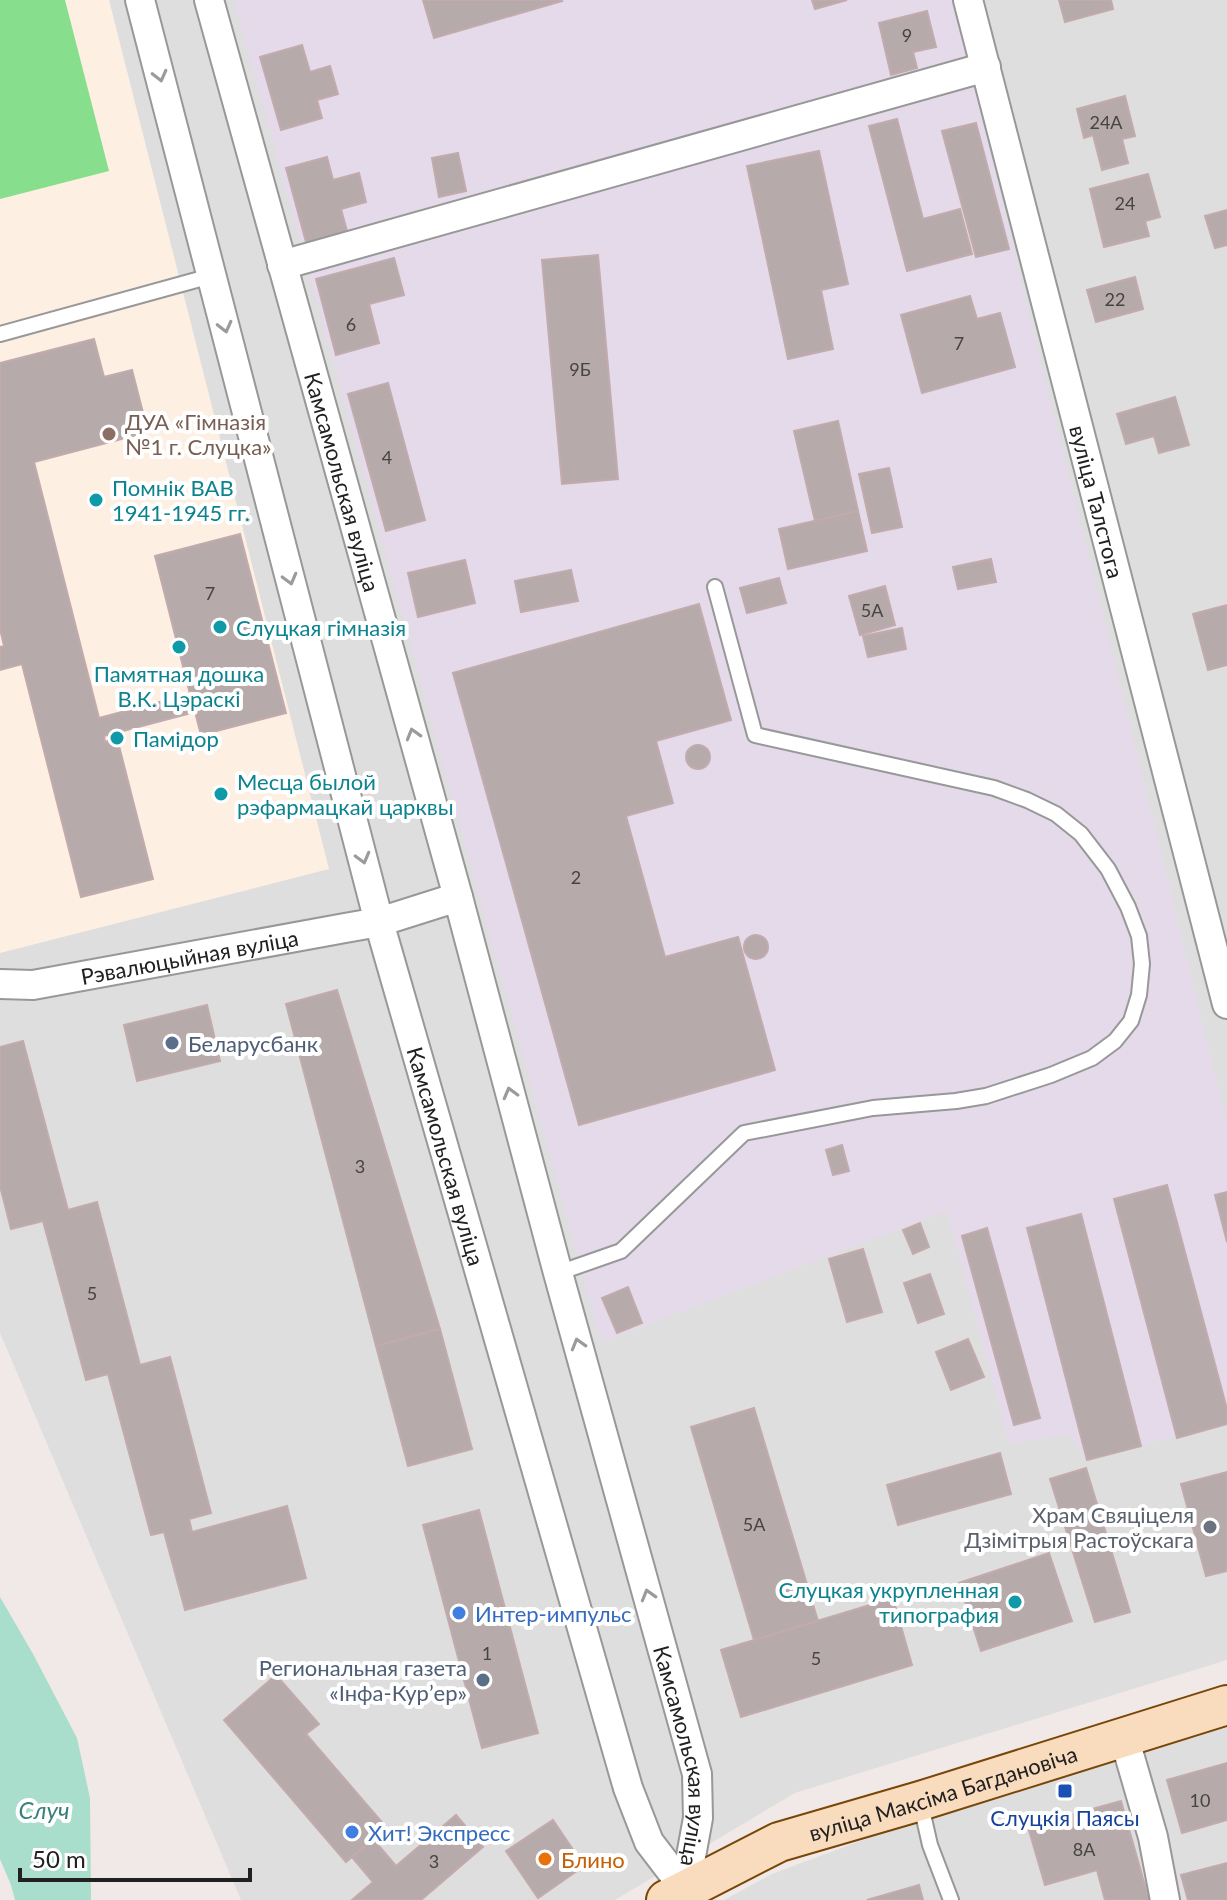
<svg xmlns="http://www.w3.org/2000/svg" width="1227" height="1900" font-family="Lato,sans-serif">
  <rect width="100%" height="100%" fill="#f1e9e7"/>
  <!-- residential -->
  <g fill="#dfdede">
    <polygon points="0,0 1227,0 1227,1660 795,1793 615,1900 241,1900 0,1333"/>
    <polygon points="1227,1722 1227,1900 724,1900 772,1874 879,1834"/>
  </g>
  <!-- industrial -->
  <polygon fill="#e4daea" points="234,0 953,0 1227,1123 1227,1422 1087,1460 1068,1434 1009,1444 947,1211 601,1342"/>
  <!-- education -->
  <polygon fill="#feefe3" points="0,0 109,0 329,869 0,953"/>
  <!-- pitch -->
  <polygon fill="#87de8d" points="0,0 65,0 109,171 0,199"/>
  <!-- water -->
  <polygon fill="#a9ddcc" points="0,1597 33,1654 77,1738 90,1798 91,1900 15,1900 11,1885 0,1859"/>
  <!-- building -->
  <g fill="#b7aaab" stroke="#c2aaad" stroke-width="2">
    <polygon points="423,0 561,0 562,1 434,38"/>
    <polygon points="812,0 847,0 815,9"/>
    <polygon points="1059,0 1111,0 1113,9 1065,22"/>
    <polygon points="927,11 936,47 913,52 917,68 891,75 879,23"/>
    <polygon points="302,45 310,72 330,66 338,94 317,100 322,118 281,130 260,57"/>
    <polygon points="1125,96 1135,136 1122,139 1128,163 1102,170 1093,135 1084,138 1077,109"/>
    <polygon points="897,119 923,219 960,209 972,254 907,271 869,126"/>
    <polygon points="976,123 1009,249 976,257 942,131"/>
    <polygon points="819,151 848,284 821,290 833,349 788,359 747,166"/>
    <polygon points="458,153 466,191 439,197 432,158"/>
    <polygon points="327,157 333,180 359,173 366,202 341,209 347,231 306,242 286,168"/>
    <polygon points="1148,174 1160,217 1145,221 1149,236 1104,247 1090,189"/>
    <polygon points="1227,210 1227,245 1215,248 1205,216"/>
    <polygon points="598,255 618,479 562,484 542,260"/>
    <polygon points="394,258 404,295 369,304 379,343 336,355 316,279"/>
    <polygon points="1135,277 1143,309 1096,322 1087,290"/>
    <polygon points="970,296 977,319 1000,313 1015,367 922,393 901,315"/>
    <polygon points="94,339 104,377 132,370 148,432 34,462 99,718 190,694 155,556 240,534 286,713 201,735 195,712 104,736 105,742 117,738 153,879 81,897 22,664 0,670 0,647 4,646 0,629 0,363"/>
    <polygon points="388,383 425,520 386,531 348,394"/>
    <polygon points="1175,397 1189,445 1159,453 1154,436 1126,444 1117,414"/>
    <polygon points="838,421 858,511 815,521 794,431"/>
    <polygon points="889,468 902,527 872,533 859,474"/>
    <polygon points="858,511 867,551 788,569 779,529"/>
    <polygon points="991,559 996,582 958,589 953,567"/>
    <polygon points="465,560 475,603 418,617 408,573"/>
    <polygon points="571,570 578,601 521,612 515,581"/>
    <polygon points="779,578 786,603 747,613 740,588"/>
    <polygon points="885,586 895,625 860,635 849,596"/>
    <polygon points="699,604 731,720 656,741 673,803 626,816 665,957 738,937 775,1070 579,1125 453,673"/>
    <polygon points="1227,605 1227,665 1208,670 1193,614"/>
    <polygon points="902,628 906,649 868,657 863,636"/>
    <circle cx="698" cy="757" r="12"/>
    <circle cx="756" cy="947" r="12"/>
    <polygon points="337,990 440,1329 376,1346 286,1004"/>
    <polygon points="207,1005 220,1061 137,1081 124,1025"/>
    <polygon points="23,1041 68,1210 97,1202 140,1365 170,1357 211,1513 189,1519 192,1532 287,1506 306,1578 185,1610 164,1532 151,1535 108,1374 86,1380 43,1221 11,1229 0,1186 0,1047"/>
    <polygon points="842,1145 849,1171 833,1175 826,1150"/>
    <polygon points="1167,1185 1227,1409 1227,1424 1177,1438 1114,1199"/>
    <polygon points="1227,1192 1227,1242 1215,1195"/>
    <polygon points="1081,1214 1141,1446 1087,1460 1027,1228"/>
    <polygon points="920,1223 929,1247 913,1254 903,1230"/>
    <polygon points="987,1228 1040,1418 1014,1425 962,1236"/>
    <polygon points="863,1249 882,1312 847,1322 829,1259"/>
    <polygon points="930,1274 944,1314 918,1323 904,1283"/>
    <polygon points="628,1287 642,1323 617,1333 602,1298"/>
    <polygon points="440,1329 472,1449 408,1466 376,1346"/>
    <polygon points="968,1339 984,1377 951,1390 936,1352"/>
    <polygon points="754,1408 818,1621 754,1640 691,1427"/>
    <polygon points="1000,1453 1011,1494 898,1525 887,1485"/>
    <polygon points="1086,1468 1130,1612 1095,1622 1050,1479"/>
    <polygon points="1227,1472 1227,1571 1206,1576 1181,1484"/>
    <polygon points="479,1510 538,1733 482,1748 423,1525"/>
    <polygon points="1049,1553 1072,1621 981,1651 959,1583"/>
    <polygon points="893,1598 912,1665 741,1717 721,1650"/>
    <polygon points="276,1675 319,1724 306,1734 386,1827 346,1862 224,1720"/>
    <polygon points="1227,1763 1227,1820 1182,1833 1167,1780"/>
    <polygon points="1121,1801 1149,1900 1105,1900 1097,1870 1045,1885 1028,1827"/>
    <polygon points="456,1815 483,1847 421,1900 352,1900 373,1882 352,1857 373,1839 396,1866"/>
    <polygon points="553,1820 584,1866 538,1898 506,1851"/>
    <polygon points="1227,1863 1227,1900 1188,1900 1181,1875"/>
    <polygon points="919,1885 923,1900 867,1900"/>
  </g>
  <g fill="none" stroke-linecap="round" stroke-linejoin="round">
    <defs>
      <g id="lane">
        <polyline points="0,334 211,276"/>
        <polyline points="558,1273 621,1251 744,1133 873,1108 956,1101 986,1096 1051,1075 1092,1058 1115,1041 1131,1021 1139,995 1142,964 1139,936 1128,907 1108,869 1081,834 1056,814 1027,800 994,788 755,735 715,587"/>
        <polyline points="920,1801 930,1845 951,1900"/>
      </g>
      <g id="street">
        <path id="s1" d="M140,0L379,922L628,1788L649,1842L685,1889L689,1900"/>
        <path id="s2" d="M209,0L458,897L558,1273L697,1774L698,1818L685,1889"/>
        <path id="s3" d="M968,0L1227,1004"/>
        <polyline points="282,265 986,67"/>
        <path id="s4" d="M0,984L33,985L345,928L379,922L458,897"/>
        <polyline points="1124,1737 1153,1837 1165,1900"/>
      </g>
      <g id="secondary">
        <path id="s5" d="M666,1900L779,1842L920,1801L1227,1705"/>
      </g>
    </defs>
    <!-- lane casing -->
    <use href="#lane" stroke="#989898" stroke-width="18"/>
    <!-- street casing -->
    <use href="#street" stroke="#989898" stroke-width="32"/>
    <!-- secondary casing -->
    <use href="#secondary" stroke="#784607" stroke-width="42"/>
    <!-- lane -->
    <use href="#lane" stroke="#fff" stroke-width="14"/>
    <!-- street -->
    <use href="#street" stroke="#fff" stroke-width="28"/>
    <!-- secondary -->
    <use href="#secondary" stroke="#f9dbbe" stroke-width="38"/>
  </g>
  <!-- one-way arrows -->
  <defs><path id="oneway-chevron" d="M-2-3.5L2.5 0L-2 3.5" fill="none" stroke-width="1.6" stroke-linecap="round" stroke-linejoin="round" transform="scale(2)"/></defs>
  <g stroke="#9b9b9b">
    <use href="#oneway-chevron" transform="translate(160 76) rotate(76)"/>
    <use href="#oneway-chevron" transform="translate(225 327) rotate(76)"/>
    <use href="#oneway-chevron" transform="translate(290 579) rotate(75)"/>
    <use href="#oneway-chevron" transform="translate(413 734) rotate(-106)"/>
    <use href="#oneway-chevron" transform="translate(363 858) rotate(75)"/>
    <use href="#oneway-chevron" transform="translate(510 1093) rotate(-105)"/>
    <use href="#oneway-chevron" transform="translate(578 1344) rotate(-106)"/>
    <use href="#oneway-chevron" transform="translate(648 1595) rotate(-106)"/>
  </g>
  <!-- markers -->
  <circle fill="#8d6e63" stroke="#fff" stroke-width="3" cx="109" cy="434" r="8"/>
  <g fill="#0f9aa8" stroke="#fff" stroke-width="3">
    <circle cx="96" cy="500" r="8"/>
    <circle cx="220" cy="627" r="8"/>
    <circle cx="179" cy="647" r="8"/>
    <circle cx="117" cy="738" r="8"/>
    <circle cx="221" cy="794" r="8"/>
    <circle cx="1015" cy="1602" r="8"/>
  </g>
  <g fill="#5c6f8a" stroke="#fff" stroke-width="3">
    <circle cx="172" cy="1043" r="8"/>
    <circle cx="483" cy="1680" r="8"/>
  </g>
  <circle fill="#6b7280" stroke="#fff" stroke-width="3" cx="1210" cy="1527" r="8"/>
  <g fill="#3f7fe0" stroke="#fff" stroke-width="3">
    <circle cx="459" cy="1613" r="8"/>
    <circle cx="352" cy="1832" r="8"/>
  </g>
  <rect fill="#1a4fb4" stroke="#fff" stroke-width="3" x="1057" y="1783" width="16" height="16" rx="4"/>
  <circle fill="#e8710a" stroke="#fff" stroke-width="3" cx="545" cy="1859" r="8"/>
  <g text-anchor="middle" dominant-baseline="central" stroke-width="8" stroke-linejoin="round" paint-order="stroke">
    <!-- number labels -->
    <g font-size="18" fill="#464344">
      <text x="907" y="35">9</text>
      <text x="1106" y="122">24А</text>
      <text x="1125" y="203">24</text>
      <text x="1115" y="299">22</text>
      <text x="351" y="324">6</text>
      <text x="959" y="343">7</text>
      <text x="580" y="369">9Б</text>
      <text x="387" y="457">4</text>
      <text x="210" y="593">7</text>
      <text x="872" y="610">5А</text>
      <text x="576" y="877">2</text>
      <text x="360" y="1166">3</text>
      <text x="92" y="1293">5</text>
      <text x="754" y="1524">5А</text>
      <text x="487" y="1653">1</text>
      <text x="816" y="1658">5</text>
      <text x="1200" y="1800">10</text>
      <text x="1084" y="1849">8А</text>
      <text x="434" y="1861">3</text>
    </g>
    <!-- education labels -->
    <g font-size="22" fill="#785e54" stroke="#fff" text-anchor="start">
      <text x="125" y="421">ДУА «Гімназія<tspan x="125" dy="25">№1 г. Слуцка»</tspan></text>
    </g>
    <!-- street labels -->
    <g font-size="22" fill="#212121" stroke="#fff">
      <text stroke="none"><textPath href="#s2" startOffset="500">Камсамольская вуліца</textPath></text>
      <text stroke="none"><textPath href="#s3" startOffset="518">вуліца Талстога</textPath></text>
      <text stroke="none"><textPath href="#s4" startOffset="192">Рэвалюцыйная вуліца</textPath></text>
      <text stroke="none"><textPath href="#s1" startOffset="1196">Камсамольская вуліца</textPath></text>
      <text stroke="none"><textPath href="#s2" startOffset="1820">Камсамольская вуліца</textPath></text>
      <text stroke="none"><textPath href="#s5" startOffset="298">вуліца Максіма Багдановіча</textPath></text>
    </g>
    <!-- culture labels -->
    <g font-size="22" fill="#0d838f" stroke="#fff" text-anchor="start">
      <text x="112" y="487">Помнік ВАВ<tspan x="112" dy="25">1941-1945 гг.</tspan></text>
      <text x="236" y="627">Слуцкая гімназія</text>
      <text x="179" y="673" text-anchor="middle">Памятная дошка<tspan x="179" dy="25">В.К. Цэраскі</tspan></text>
      <text x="133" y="738">Памідор</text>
      <text x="237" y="781">Месца былой<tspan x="237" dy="25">рэфармацкай царквы</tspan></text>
      <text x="999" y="1589" text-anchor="end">Слуцкая укрупленная<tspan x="999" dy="25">типография</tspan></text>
    </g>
    <!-- service labels -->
    <g font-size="22" fill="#4e5e75" stroke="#fff" text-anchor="start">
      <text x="188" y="1043">Беларусбанк</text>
      <text x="467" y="1667" text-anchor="end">Региональная газета<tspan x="467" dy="25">«Інфа-Курʼер»</tspan></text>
    </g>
    <!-- worship labels -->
    <g font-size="22" fill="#5b616d" stroke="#fff" text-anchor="end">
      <text x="1194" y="1514">Храм Свяціцеля<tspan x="1194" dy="25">Дзімітрыя Растоўскага</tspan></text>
    </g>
    <!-- shop labels -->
    <g font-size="22" fill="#366cbe" stroke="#fff" text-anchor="start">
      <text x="475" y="1613">Интер-импульс</text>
      <text x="368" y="1832">Хит! Экспресс</text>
    </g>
    <!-- transit labels -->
    <g font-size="22" fill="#164399" stroke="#fff">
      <text x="1065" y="1817">Слуцкія Паясы</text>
    </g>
    <!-- food labels -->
    <g font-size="22" fill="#c56008" stroke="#fff" text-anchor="start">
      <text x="561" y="1859">Блино</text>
    </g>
    <!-- water labels -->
    <g font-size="24" font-style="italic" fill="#3c807d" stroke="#fff">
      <text x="44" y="1809">Случ</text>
    </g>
  </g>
  <!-- scale -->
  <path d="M20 1868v12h230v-12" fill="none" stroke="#212121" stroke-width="4"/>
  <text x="32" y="1868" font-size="24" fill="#212121" stroke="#ffffff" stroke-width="6" paint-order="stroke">50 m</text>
</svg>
